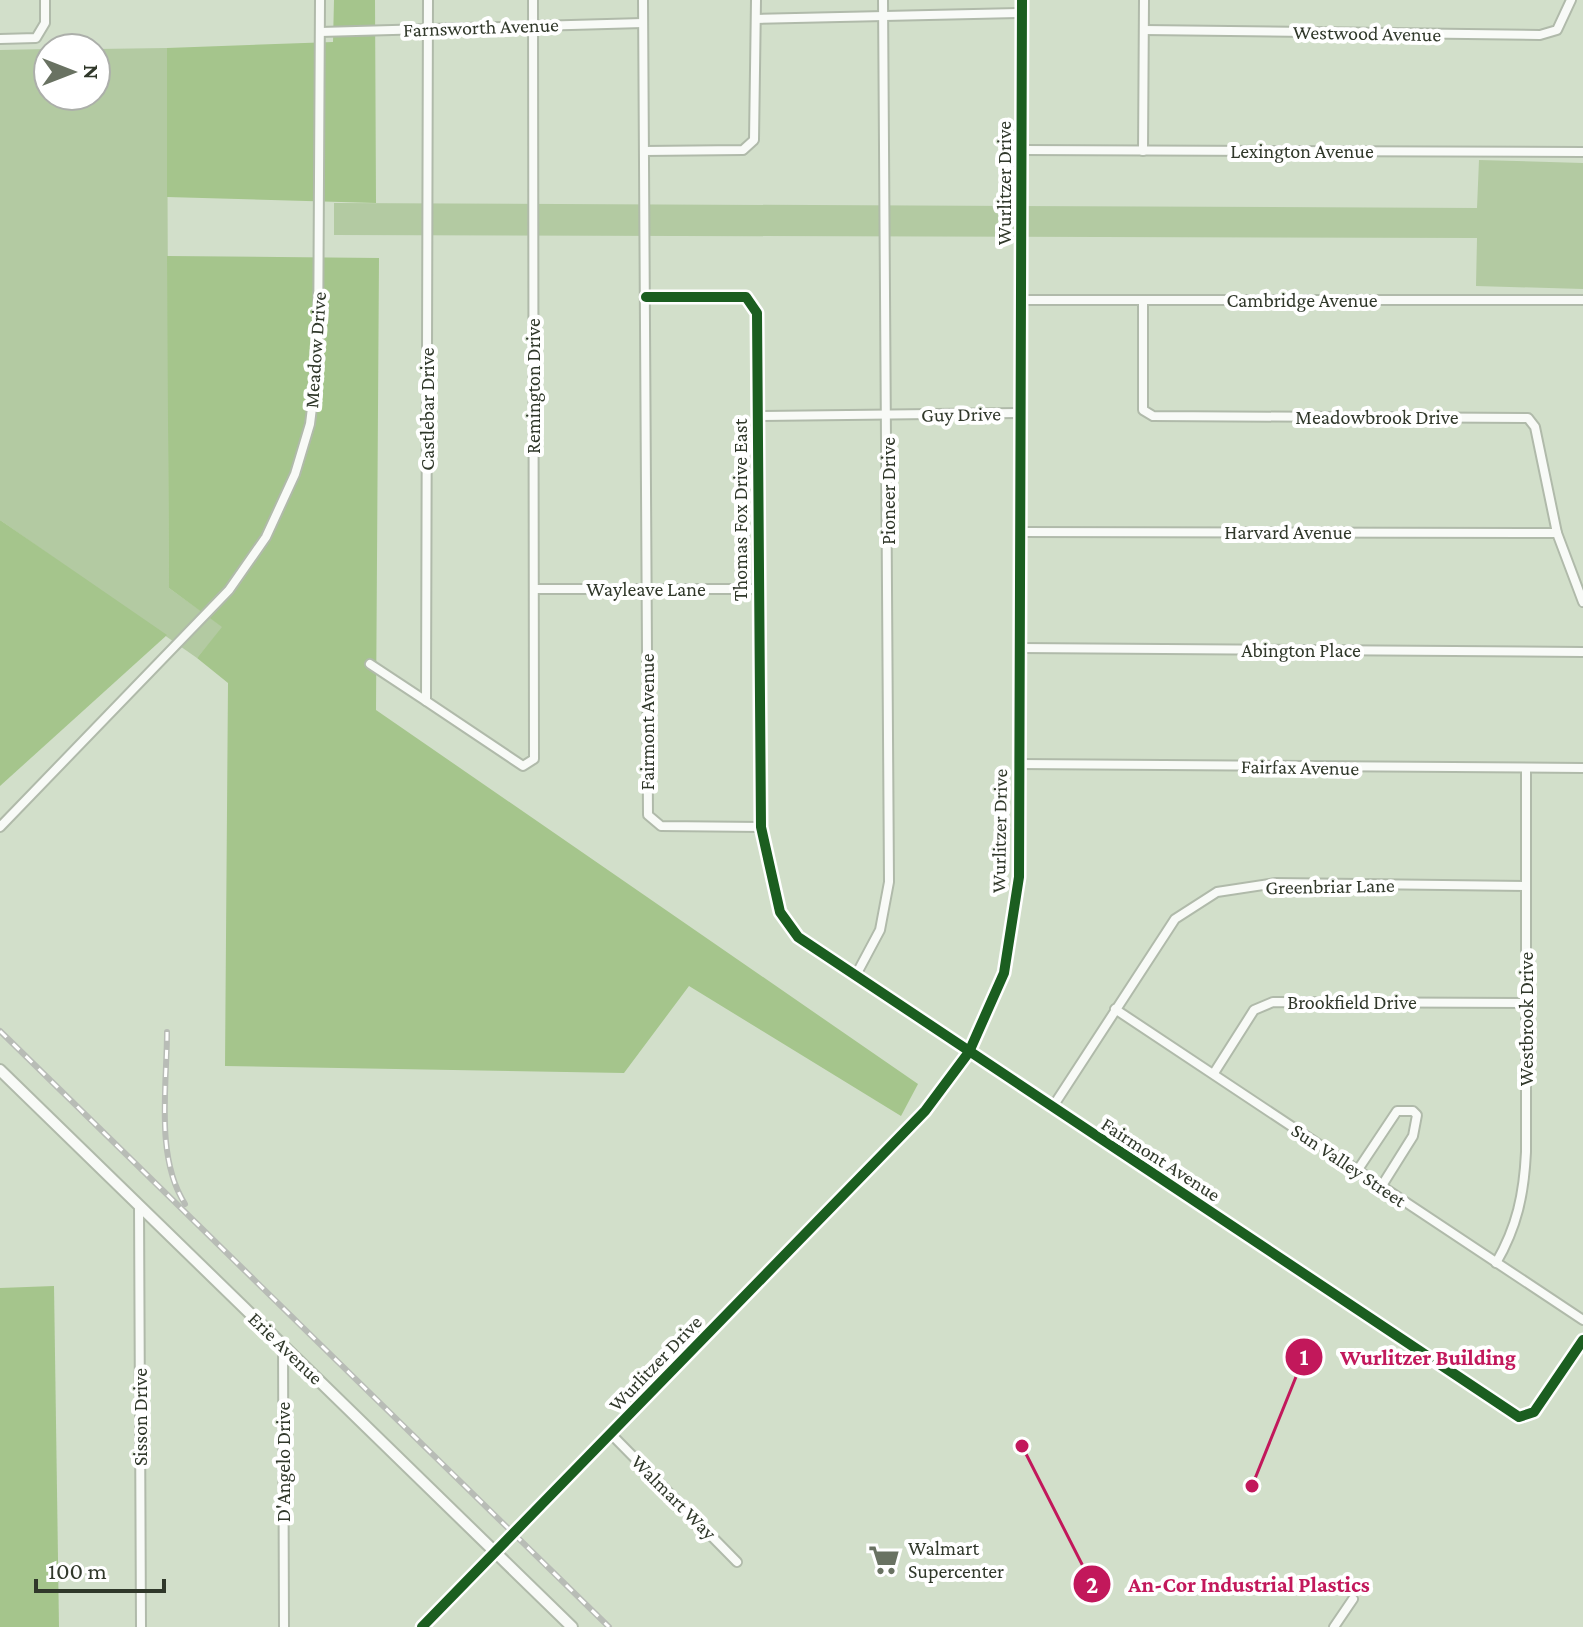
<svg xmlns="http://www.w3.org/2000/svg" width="1583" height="1627" font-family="'Crimson Pro',serif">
  <rect width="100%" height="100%" fill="#d2dfca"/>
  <!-- green -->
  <g fill="#b3caa2">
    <polygon points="167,48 169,588 223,627 197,658 0,520 0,50 48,49 48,96 96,96 96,49"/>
    <polygon points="1479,160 1583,163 1583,289 1476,286 1477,238 334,235 334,203 1477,208"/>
  </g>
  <!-- forest -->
  <g fill="#a5c58c">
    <polygon points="334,0 375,0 376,203 167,197 167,48 333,42"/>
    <polygon points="167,256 379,258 376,710 918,1084 901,1116 689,986 624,1073 225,1066 228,683 197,658 222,627 169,588"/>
    <polygon points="0,520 167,635 0,786"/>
    <polygon points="54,1286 59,1627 0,1627 0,1288"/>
  </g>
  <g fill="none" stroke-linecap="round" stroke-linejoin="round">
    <defs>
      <g id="minor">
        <polyline points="428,0 426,701 523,766 534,759 533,0"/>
        <polyline points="643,0 648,815 661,826 761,827"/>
        <polyline points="756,19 1023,13"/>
        <polyline points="1144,30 1540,35 1557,30 1571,0"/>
        <polyline points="320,32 643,23"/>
        <polyline points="0,39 36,38 45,23 45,0"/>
        <polyline points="1022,150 1583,152"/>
        <polyline points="644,151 743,150 754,140 756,0"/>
        <polyline points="1143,151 1144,0"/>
        <polyline points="646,297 746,297 757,313 761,827 780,912 798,937 1519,1417 1534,1412 1583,1340"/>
        <polyline points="1021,300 1583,300"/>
        <polyline points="1143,300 1143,410 1153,416 1528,418 1535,427 1557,533 1583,602"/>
        <polyline points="758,416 1020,413"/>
        <polyline points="1019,532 1557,533"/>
        <polyline points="534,589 758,589"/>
        <polyline points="1019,648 1583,652"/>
        <polyline points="370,664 426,701"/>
        <polyline points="1018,764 1583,768"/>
        <polyline points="0,827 229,590 266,537 295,474 310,424 318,359 320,0"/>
        <polyline points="856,975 880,930 889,882 883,0"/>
        <polyline points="1115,1009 1583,1320"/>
        <polyline points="1214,1073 1254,1010 1273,1002 1525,1003"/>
        <polyline points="1052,1108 1175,919 1217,892 1276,883 1526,886"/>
        <polyline points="1357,1171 1397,1111 1413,1111 1417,1115 1413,1136 1381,1187"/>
        <polyline points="139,1206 141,1627"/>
        <path d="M1496,1263C1517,1227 1524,1194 1526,1152V769"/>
        <polyline points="283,1345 284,1627"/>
        <polyline points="611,1434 737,1562"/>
        <polyline points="422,1627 925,1111 969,1052 1004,973 1019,877 1022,0"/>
        <polyline points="1334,1627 1353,1599"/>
      </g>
      <polyline id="major" points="0,1070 572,1627"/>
    </defs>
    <!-- minor casing -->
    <use href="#minor" stroke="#b0baaa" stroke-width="12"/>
    <!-- major casing -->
    <use href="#major" stroke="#b0baaa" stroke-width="14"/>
    <!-- minor -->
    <use href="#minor" stroke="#f8faf7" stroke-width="8"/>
    <!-- major -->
    <use href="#major" stroke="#f8faf7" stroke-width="10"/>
    <defs>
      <g id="rail">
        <polyline points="0,1031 609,1627"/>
        <path d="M167,1032C167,1086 155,1157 185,1204"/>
      </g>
    </defs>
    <!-- rail casing -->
    <use href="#rail" stroke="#b8bcb6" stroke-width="6"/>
    <!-- rail -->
    <use href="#rail" stroke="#fff" stroke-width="3" stroke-dasharray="9" stroke-linecap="butt"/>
    <defs>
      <g id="cycleway">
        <polyline points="646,297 746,297 757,313 761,827 780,912 798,937 1519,1417 1534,1412 1583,1340"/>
        <polyline points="422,1627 925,1111 969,1052 1004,973 1019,877 1022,0"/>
      </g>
    </defs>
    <!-- cycleway casing -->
    <use href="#cycleway" stroke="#fff" stroke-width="15"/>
    <!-- cycleway -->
    <use href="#cycleway" stroke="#1b5e20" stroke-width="10"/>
  </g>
  <!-- icons -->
  <defs>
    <symbol id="supermarket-bare" viewBox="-9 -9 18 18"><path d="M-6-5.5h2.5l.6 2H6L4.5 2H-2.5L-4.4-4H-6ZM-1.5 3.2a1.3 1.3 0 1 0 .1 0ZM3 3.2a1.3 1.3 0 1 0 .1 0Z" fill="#697262" stroke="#fff" stroke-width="2.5" paint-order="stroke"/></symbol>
  </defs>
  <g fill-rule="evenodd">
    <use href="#supermarket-bare" x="862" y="1538" width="44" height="44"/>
  </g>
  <g text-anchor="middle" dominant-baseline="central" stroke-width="8" stroke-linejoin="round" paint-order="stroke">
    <!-- street labels -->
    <g font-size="20" fill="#30382a" stroke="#fff">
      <text transform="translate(481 27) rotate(-2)">Farnsworth Avenue</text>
      <text transform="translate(1367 33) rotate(1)">Westwood Avenue</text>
      <text x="1302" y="151">Lexington Avenue</text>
      <text transform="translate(1004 183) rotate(-90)">Wurlitzer Drive</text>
      <text x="1302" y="300">Cambridge Avenue</text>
      <text transform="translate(315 350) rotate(-86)">Meadow Drive</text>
      <text transform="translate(533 386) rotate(-90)">Remington Drive</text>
      <text transform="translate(427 409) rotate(-90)">Castlebar Drive</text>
      <text transform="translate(961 414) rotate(-1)">Guy Drive</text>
      <text x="1377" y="417">Meadowbrook Drive</text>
      <text transform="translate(888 491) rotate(-90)">Pioneer Drive</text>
      <text transform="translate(740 510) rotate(-90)">Thomas Fox Drive East</text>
      <text x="1288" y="532">Harvard Avenue</text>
      <text x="646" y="589">Wayleave Lane</text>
      <text x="1301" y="650">Abington Place</text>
      <text transform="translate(647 722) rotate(-90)">Fairmont Avenue</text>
      <text transform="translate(1300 767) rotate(1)">Fairfax Avenue</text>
      <text transform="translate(999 831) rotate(-89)">Wurlitzer Drive</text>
      <text transform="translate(1330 886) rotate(-1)">Greenbriar Lane</text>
      <text x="1352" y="1002">Brookfield Drive</text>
      <text transform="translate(1526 1019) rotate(-90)">Westbrook Drive</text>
      <text transform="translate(1161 1159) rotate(33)">Fairmont Avenue</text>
      <text transform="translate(1349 1165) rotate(34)">Sun Valley Street</text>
      <text transform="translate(286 1348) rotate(44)">Erie Avenue</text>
      <text transform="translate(655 1363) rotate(-46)">Wurlitzer Drive</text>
      <text transform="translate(140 1417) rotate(-90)">Sisson Drive</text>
      <text transform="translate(283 1462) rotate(-90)">D'Angelo Drive</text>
      <text transform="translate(674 1497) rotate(45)">Walmart Way</text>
    </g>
    <!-- poi labels -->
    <g font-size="20" fill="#30382a" stroke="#fff" text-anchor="start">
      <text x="908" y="1548">Walmart<tspan x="908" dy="23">Supercenter</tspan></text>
    </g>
  </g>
  <!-- callouts -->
  <path fill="none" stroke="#c2185b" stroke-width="3" d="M1252 1486L1304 1357M1022 1446L1092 1584"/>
  <g fill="#c2185b" stroke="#fff" stroke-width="3">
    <circle cx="1252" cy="1486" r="8"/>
    <circle cx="1022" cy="1446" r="8"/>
    <circle cx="1304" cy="1357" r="20"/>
    <circle cx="1092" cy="1584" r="20"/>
  </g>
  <g font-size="24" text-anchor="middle" font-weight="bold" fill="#fff">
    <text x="1304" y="1365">1</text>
    <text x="1092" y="1593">2</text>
  </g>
  <g font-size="22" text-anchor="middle" font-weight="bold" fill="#c2185b" stroke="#fff" stroke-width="8" stroke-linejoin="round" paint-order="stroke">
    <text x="1428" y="1365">Wurlitzer Building</text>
    <text x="1249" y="1592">An-Cor Industrial Plastics</text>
  </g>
  <!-- north arrow -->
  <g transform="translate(72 72) rotate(90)"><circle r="38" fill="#ffffff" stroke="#acafaa" stroke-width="2"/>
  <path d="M0-6L14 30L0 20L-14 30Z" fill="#697262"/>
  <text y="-12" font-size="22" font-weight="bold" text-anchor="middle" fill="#30382a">N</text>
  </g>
  <!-- scale -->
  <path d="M36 1579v12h128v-12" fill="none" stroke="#30382a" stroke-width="4"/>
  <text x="48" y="1579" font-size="24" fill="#30382a" stroke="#ffffff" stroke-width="6" paint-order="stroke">100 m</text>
</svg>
